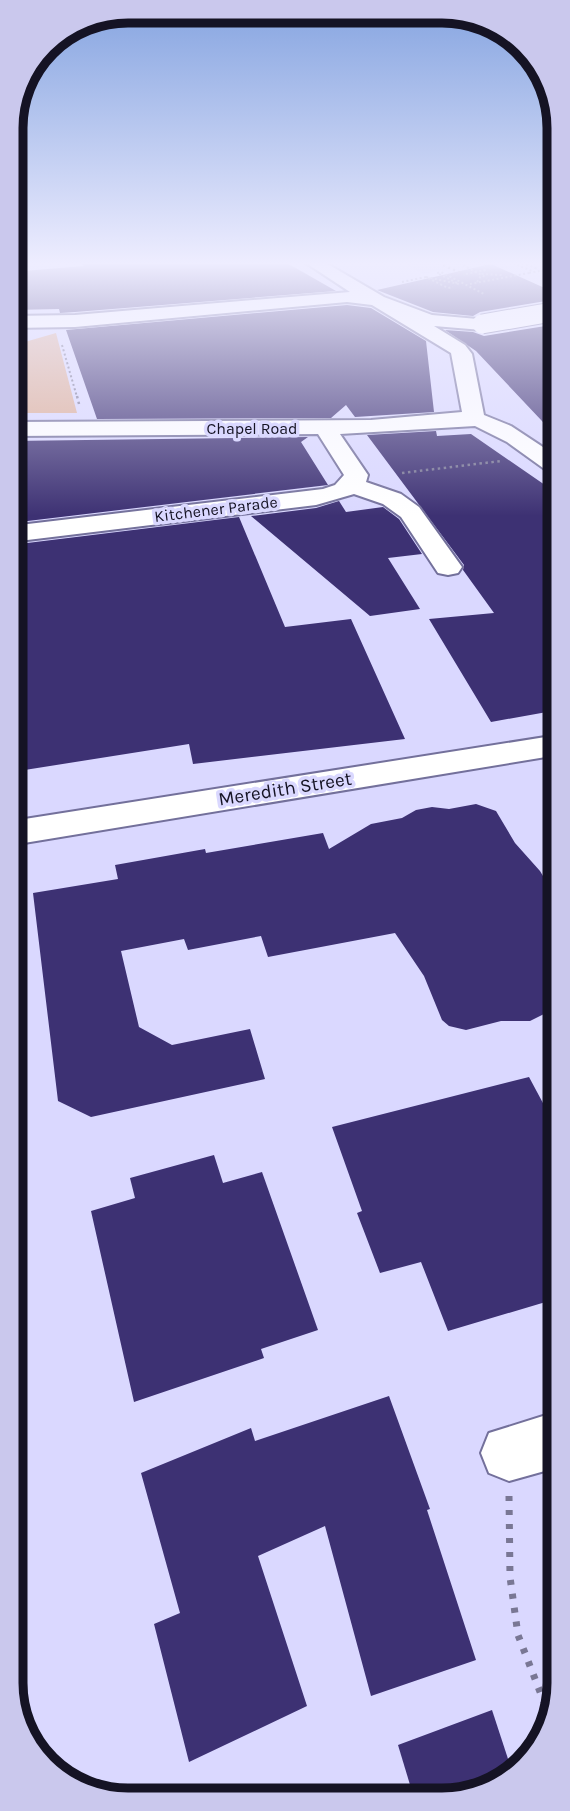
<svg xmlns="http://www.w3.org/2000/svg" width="570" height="1811" font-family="Karla,sans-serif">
  <rect width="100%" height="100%" fill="#dad8ff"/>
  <!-- built -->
  <polygon fill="#cdcaf6" points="411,263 502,263 514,268 458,278 442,270 423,274 406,265"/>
  <!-- green -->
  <polygon fill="#ddad95" points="56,333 77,413 11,413 11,346"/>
  <!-- building -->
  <g fill="#3d3173">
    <polygon points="82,263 287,263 336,291 75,312 60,313 59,309 11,310 11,272 84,266"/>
    <polygon points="491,264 558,294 558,299 480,312 473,316 433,312 377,290"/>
    <polygon points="347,305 371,308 426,341 434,412 355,417 346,405 331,418 97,419 66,330"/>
    <polygon points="558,324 558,438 476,351 445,330 473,332 484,336"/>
    <polygon points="436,431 437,436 471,434 558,494 558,710 491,722 429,619 494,613 463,570 464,565 367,435"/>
    <polygon points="308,437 301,442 328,485 11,523 11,441"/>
    <polygon points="339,501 346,512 383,507 399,519 422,554 388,558 420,609 370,616 251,516 316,508"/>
    <polygon points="239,517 285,627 351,619 405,739 193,764 189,744 12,772 11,545"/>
    <polygon points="476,804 496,811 515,843 540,871 558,901 558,1007 530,1021 501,1021 466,1030 449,1026 442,1020 424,976 395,933 268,957 261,936 188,950 184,939 121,951 139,1027 172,1045 250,1029 265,1079 91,1117 58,1101 33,893 118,879 115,865 205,849 206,853 323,833 329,849 371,824 402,818 416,810 432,807 449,809"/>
    <polygon points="529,1077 559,1133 559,1298 448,1331 421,1262 380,1273 357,1213 362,1211 332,1127"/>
    <polygon points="214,1155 223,1183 262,1172 318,1330 261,1349 264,1358 134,1402 91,1211 135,1198 130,1178"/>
    <polygon points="389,1396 430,1509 427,1510 476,1660 371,1696 325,1526 258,1556 307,1706 189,1762 154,1624 180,1613 141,1473 251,1428 255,1441"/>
    <polygon points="492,1710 512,1771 465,1798 414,1798 398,1745"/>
  </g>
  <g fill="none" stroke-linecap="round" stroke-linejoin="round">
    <defs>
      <g id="minor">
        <polygon points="306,263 326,263 384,297 432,315 489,320 492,324 489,328 482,330 434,326 465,345 472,354 484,415 511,426 558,457 558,475 550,473 507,442 475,426 340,434 368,475 366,482 401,494 419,507 462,567 458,573 448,575 438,573 401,517 383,504 354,494 316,505 11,542 11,526 323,489 335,485 344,475 318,434 11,436 11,422 371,420 462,412 451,353 372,305 347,302 75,327 11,328 11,316 75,315 350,292"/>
        <polygon points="559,1411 559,1467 509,1481 489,1473 481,1453 489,1433"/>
      </g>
      <polygon id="major" points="558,735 558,755 12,845 12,821"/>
    </defs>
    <!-- minor casing -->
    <use href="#minor" stroke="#73709b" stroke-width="4"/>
    <!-- major casing -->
    <use href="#major" stroke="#73709b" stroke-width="4"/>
    <!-- path-far2 -->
    <g stroke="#797794" stroke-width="2" stroke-dasharray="2 2.5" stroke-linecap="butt">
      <polyline points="459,263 487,278"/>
      <polyline points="513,263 532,271"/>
      <polyline points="522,263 538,269"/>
      <polyline points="529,273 558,267"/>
      <polyline points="466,274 486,270"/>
      <polyline points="426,277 459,284 437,273 441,272 484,294"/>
      <polyline points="402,282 426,277 448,288 453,287"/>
      <polyline points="62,345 77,397"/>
    </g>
    <!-- path-far1 -->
    <g stroke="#797794" stroke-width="2.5" stroke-dasharray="2.5 3.5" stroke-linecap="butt">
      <polyline points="77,396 79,404"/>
      <polyline points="402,473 501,461"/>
    </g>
    <!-- path -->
    <polyline stroke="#797794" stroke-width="7" stroke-dasharray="5 9" stroke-linecap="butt" points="509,1496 510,1577 518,1635 549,1715"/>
    <!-- minor -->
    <use href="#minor" fill="#fff" fill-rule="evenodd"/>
    <!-- major -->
    <use href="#major" fill="#fff" fill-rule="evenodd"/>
    <!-- rail -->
    <g stroke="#49475e" stroke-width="2.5" stroke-dasharray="2 3.5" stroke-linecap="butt">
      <polyline points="438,263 466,275"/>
      <polyline points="479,263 491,269"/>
    </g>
    <defs>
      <polyline id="minor-bridge" points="482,324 558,311"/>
    </defs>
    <!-- minor-bridge casing -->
    <use href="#minor-bridge" stroke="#73709b" stroke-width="21" stroke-linecap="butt"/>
    <!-- path-bridge -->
    <g stroke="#797794" stroke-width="2" stroke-dasharray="2 2.5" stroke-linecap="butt">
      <polyline points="477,282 482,274 502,275"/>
      <polyline points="470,284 529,273"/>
    </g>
    <!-- minor-bridge -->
    <use href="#minor-bridge" stroke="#fff" stroke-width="19"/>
  </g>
  <!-- sky -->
  <linearGradient id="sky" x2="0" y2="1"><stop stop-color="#85a4e0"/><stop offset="0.51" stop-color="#eeedff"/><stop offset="1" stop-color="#eeedff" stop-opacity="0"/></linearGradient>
  <rect width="570" height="516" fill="url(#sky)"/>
  <g text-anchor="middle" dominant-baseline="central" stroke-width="7" stroke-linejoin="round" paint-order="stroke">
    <!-- far-street labels -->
    <g font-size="16" fill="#151324" stroke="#dad8ff">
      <text x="252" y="428">Chapel Road</text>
      <text transform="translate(216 509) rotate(-7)">Kitchener Parade</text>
    </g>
    <!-- street labels -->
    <g font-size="19" fill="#151324" stroke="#dad8ff">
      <text transform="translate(285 789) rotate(-9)">Meredith Street</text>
    </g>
  </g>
  <!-- crop -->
  <path d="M0 0H570V1811H0ZM128 23H442A105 105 0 0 1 547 128V1683A105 105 0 0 1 442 1788H128A105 105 0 0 1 23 1683V128A105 105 0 0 1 128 23Z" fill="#cac8ed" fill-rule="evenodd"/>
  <path fill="none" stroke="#151324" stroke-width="9" d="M128 23H442A105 105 0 0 1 547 128V1683A105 105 0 0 1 442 1788H128A105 105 0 0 1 23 1683V128A105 105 0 0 1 128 23Z"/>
</svg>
